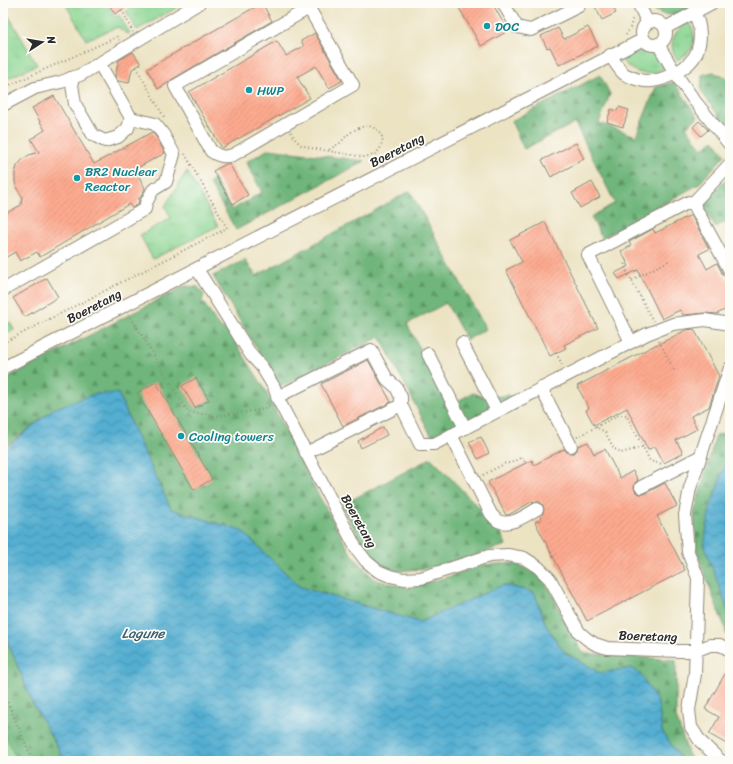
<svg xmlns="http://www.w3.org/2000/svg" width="733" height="764" font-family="Sriracha,sans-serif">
  <defs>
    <pattern id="grass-tufts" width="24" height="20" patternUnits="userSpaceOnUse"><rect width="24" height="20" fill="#8ad491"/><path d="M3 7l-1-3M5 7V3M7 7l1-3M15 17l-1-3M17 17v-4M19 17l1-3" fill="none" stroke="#77b67d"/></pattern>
    <pattern id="forest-firs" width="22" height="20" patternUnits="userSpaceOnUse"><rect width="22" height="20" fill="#6fb67b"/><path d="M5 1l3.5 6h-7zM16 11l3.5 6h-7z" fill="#5b9465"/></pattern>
    <pattern id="water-waves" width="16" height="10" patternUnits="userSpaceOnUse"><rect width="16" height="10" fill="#53aed1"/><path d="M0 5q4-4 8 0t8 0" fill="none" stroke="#458eaa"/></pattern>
    <pattern id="building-hatch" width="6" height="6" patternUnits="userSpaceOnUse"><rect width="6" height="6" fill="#fdaa8f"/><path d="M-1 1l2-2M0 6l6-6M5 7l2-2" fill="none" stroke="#d9927c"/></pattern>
  </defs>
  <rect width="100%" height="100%" fill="#fdfcf7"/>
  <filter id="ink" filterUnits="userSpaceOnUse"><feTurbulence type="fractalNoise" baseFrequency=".025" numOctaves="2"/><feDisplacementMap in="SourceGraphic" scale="8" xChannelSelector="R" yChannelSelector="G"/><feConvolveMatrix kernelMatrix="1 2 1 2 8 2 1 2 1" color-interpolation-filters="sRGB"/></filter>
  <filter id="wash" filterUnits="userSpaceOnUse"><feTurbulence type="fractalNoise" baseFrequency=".012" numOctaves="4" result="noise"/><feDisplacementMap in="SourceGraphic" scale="16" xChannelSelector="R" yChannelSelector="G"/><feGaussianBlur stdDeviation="0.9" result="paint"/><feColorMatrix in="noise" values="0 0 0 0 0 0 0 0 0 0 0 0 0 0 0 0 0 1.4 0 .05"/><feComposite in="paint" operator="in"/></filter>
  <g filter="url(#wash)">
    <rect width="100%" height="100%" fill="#ece3c3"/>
    <!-- grass -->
    <g fill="url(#grass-tufts)" stroke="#5a805e">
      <polygon points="65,3 106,3 115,17 119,15 130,33 127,34 118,27 86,40"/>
      <polygon points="128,3 179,3 180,6 137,30 126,11 130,8"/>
      <polygon points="3,6 37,65 4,80 3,79"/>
      <path d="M689,22C699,39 694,52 677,60C667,44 673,31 689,22Z"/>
      <path d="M644,51C656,54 659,58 664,68C649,78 632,74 621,59L637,52Z"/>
      <polygon points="187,171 218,226 153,259 140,235 171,218 165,206"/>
      <polygon points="10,322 14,330 3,336 3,325"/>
    </g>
    <!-- forest -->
    <g fill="url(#forest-firs)" stroke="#4d7053">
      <path d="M649,3H699C682,12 662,24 649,3Z"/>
      <polygon points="713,72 730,80 730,132 701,91 702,75"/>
      <polygon points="600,75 610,94 599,123 636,136 656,87 674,82 698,117 686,127 702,149 714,140 725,155 699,184 602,238 591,217 615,203 575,123 524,149 511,121"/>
      <polygon points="269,149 365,161 236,230 209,183 214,180 232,210 262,192 246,162"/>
      <polygon points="730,176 730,220 715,227 701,204"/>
      <polygon points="410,191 486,329 467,340 446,303 407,324 450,405 473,393 489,398 507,395 513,397 433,439 380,337 280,387 213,276 245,260 256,276"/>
      <polygon points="185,286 198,287 204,295 202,301 220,328 227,329 263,386 308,476 350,552 374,579 408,588 444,578 483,565 514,563 538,575 551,591 567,626 583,653 676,660 676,717 688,753 692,761 682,761 662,731 658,703 631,668 600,673 564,652 546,625 534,592 503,585 420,622 300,587 242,531 171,509 136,435 118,393 53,409 3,449 3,380"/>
      <polygon points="730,432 730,456 728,457 727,609 730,615 730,636 726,634 725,626 721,618 697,553 694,513 716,435"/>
      <polygon points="431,458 499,528 506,545 466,558 423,569 397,571 378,564 358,536 342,505"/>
      <polygon points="3,626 5,635 33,704 63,757 64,761 17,761 3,731"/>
    </g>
    <!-- pitch -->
    <polygon fill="#8ad491" stroke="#5a805e" points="3,731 17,761 3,761"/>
    <!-- water -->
    <g fill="url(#water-waves)" stroke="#3f6c7e">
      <polygon points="118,393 136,435 171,509 242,531 300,587 420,622 503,585 534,592 546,625 564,652 600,673 631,668 641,675 658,703 662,731 682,761 64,761 63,757 33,704 5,635 3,626 3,451 53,409 94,394"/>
      <polygon points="730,456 730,615 704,546 710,508 728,457"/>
    </g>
    <g id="blocks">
      <!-- building -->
      <g fill="url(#building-hatch)">
        <polygon points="108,3 133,3 115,14"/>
        <polygon points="262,3 272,21 171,80 168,83 158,89 147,69"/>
        <polygon points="468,3 492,3 508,31 481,46 459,8"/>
        <polygon points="593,3 611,3 616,13 602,20"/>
        <polygon points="588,27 598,46 559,65 550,47 547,48 541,36 558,28 564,39"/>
        <polygon points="315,33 342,81 329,88 316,66 297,77 310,98 222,148 189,92 277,41 286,56 304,46 301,41"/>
        <polygon points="133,52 141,64 132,69 129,83 118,81 115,76 119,60"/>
        <polygon points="54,96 94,164 152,132 157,138 165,153 135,169 145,188 141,197 138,199 139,201 138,204 132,208 129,204 40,257 37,252 20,261 15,252 3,259 3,215 21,205 22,196 17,189 15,182 15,173 17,166 23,159 29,155 39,152 31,139 45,130 32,108"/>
        <polygon points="619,107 629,110 623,127 607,122 611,109 617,111"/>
        <polygon points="699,121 708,130 701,136 693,127"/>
        <polygon points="576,143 584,159 551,177 542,160"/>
        <polygon points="226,164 229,164 248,195 233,204 213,171"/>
        <polygon points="592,182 600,197 580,208 572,193"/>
        <polygon points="691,215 709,249 699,254 707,269 717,263 723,275 727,278 730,284 730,307 717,314 704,313 683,315 680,310 662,319 638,270 619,279 615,273 629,266 621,251 631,246 629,242 653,229 655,233"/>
        <polygon points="545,222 598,328 564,345 566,348 550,356 506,270 522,262 510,240"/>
        <polygon points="47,278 58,297 25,317 13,298"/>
        <polygon points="694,329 719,376 709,407 691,416 697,429 676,440 683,453 664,463 655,446 648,450 627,408 594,425 586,410 589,408 577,386 657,344 657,345 686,330"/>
        <polygon points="368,360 391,402 343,426 321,384"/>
        <polygon points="196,378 209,400 195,408 182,386"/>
        <polygon points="156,382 212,479 194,490 137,393"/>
        <polygon points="383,427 387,435 361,448 358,441"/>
        <polygon points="481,437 489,453 478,459 469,442"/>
        <polygon points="588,442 594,454 605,449 620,478 633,471 638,480 635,483 634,487 635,491 637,493 641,494 644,494 665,483 677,506 657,516 685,570 587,621 535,522 542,519 541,516 543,513 544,509 543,505 540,502 534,502 533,501 508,515 506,515 488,482 532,460 534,465 564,449 567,452 571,453 574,453 577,450 578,446"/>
        <polygon points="730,665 730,746 709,734 719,717 705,709"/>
      </g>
    </g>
  </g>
  <g filter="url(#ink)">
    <use href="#blocks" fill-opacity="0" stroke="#8c8777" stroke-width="1"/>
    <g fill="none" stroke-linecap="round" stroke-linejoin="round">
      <defs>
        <g id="minor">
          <path d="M306,3L353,85L233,155C224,158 218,156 211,151L175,86L309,8"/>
          <polyline points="503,3 517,27 531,30 579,6"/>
          <polyline points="638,3 648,23"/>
          <circle cx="654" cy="33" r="12"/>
          <polyline points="665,28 712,3"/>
          <polyline points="658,44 675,73 694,100 730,145"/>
          <path d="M610,55C614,61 618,68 623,73C625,75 629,76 631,77C638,80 645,82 652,81C667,79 689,68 696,54C702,40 701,26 694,12"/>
          <polyline points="71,78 75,104 93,135 105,141 118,137 128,128 131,118 99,63"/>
          <polyline points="3,105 35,88 61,82 80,75 199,3"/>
          <polyline points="693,203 730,164"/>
          <polyline points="197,269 251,355 262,367 274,387 279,401 356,548 366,561 378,571 390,576 404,579 421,578 489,556 508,555 524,558 538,567 550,579 574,623 579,632 587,639 595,644 607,648 678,651 695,651 710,645 720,645 730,650"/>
          <polyline points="3,290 145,209 146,203 153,190 166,182 174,154 163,134 155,124 131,118"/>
          <polyline points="631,342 588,255 689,202 693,203 730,271"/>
          <polyline points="462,343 497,411"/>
          <polyline points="428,354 465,428"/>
          <polyline points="3,368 644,39"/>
          <polyline points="541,388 571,446"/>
          <polyline points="277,397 371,350 387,379 396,387 401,397 401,405 420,444 434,444 647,334 673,324 705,320 730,324"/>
          <path d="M451,435L491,514C493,516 496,520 498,521C511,527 526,515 537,509"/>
          <polyline points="306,453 401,405"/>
          <polyline points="641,487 701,456"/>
          <polyline points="721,761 700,741 691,727 689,710 695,674 698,578 688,552 685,515 690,488 730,368"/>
        </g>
      </defs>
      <!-- minor casing -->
      <use href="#minor" stroke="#8c8777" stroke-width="14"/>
      <!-- path -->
      <g stroke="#8c8777" stroke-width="2" stroke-dasharray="1 3" stroke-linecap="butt">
        <polyline points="259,3 260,4"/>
        <polyline points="122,10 133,32"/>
        <polyline points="626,35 630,28 633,17"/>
        <polyline points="136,67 164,117"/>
        <polyline points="3,88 117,37 119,40"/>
        <path d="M291,132L295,139L301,145L311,148L364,157L374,155L380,149L383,139C376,123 364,123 350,133C346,136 343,140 339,144C335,146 331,148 328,151"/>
        <polyline points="627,261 625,262 624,266 653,321"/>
        <polyline points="632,280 670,260"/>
        <polyline points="129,314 188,412 216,416 260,410 269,406"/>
        <polyline points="659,341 675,372"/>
        <polyline points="3,343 227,228 185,154"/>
        <polyline points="556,353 563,366"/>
        <polyline points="596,427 618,415 626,415 643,447"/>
        <polyline points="577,437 596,427 605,432 614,449 618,450 621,453 643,447 650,461 662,464"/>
        <polyline points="483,475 506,463 511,463 522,457 526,463"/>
        <polyline points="3,691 33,761"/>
      </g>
      <!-- minor -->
      <use href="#minor" stroke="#fff" stroke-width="12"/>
    </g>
  </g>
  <!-- markers -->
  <g fill="#0f9aa8" stroke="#fdfcf7" stroke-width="1.5">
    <circle cx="487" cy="26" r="4"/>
    <circle cx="249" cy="90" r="4"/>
    <circle cx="77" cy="178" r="4"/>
    <circle cx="181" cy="436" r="4"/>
  </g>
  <g text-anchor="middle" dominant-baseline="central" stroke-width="3.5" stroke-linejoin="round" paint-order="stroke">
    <!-- culture labels -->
    <g font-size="13" fill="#0d838f" stroke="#fdfcf7" text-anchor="start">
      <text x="495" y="26">DOC</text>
      <text x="257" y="90">HWP</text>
      <text x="85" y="171">BR2 Nuclear<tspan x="85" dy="15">Reactor</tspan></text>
      <text x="189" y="436">Cooling towers</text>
    </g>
    <!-- street labels -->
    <g font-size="13" fill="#2b2b2b" stroke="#fdfcf7">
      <text transform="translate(397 150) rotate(-27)">Boeretang</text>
      <text transform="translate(94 306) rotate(-27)">Boeretang</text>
      <text transform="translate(359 521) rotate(61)">Boeretang</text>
      <text transform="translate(648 636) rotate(2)">Boeretang</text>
    </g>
    <!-- water labels -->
    <g font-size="14" font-style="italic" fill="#3b5f6d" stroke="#fdfcf7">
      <text x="143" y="633">Lagune</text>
    </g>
  </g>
  <!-- margin -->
  <rect width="733" height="764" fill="none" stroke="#fdfcf7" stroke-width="16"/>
  <!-- north arrow -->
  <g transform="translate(42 42) rotate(78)" stroke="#fdfcf7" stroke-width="3" paint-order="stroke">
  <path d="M0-3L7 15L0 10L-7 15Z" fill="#2b2b2b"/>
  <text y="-6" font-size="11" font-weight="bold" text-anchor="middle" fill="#2b2b2b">N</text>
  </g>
</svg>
